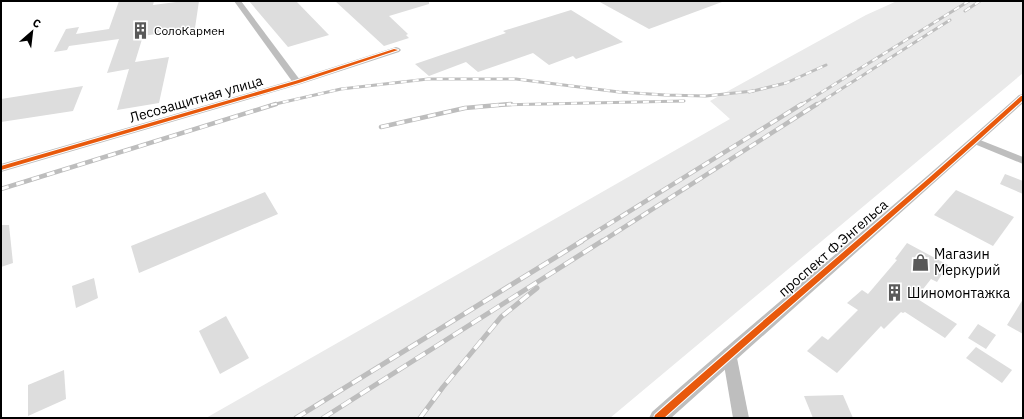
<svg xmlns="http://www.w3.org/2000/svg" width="1024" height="419" font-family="'IBM Plex Sans',sans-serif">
  <rect width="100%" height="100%" fill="#fff"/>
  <!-- green -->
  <polygon fill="#eaeaea" points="897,1 1023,1 1023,73 610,418 206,418 730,119 710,101 866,15"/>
  <!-- building -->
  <g fill="#ddd">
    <polygon points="119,1 154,1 153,5 184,1 199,1 195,28 143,36 135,62 169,57 159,103 117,110 129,69 107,73 119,39 69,46 67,50 54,52 66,29 79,27 76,34 109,29"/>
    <polygon points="249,1 296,1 329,35 288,47"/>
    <polygon points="335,1 429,1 429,4 389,16 408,34 406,35 409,38 384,46"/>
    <polygon points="598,1 722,1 722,2 649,29"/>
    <polygon points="571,10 623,42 576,59 573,56 549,65 533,53 478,72 466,62 429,76 415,64 506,33 503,31"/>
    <polygon points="83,86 73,111 1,122 1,99"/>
    <polygon points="1005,174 1023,181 1023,194 1000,184"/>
    <polygon points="956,190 1014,217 993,246 934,215"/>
    <polygon points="265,192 278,214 139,273 131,246"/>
    <polygon points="1,225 9,225 13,263 1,267"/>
    <polygon points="907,243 948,265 937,282 931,279 916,298 957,324 945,338 905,312 903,313 901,312 884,329 881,326 837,373 807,351 822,336 828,340 858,310 847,303 862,290 868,294 897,260 895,259"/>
    <polygon points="94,278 98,298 76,308 72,286"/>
    <polygon points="1023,299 1023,334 1007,325"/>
    <polygon points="226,316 249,358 220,374 199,331"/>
    <polygon points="978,324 996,335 986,349 968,338"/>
    <polygon points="976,347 1012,370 1002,383 966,358"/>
    <polygon points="64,370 66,399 28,416 28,385"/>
    <polygon points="843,395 853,418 813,418 804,396"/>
  </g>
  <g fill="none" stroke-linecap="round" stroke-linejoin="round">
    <!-- minor -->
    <g fill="#bebebe" fill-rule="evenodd">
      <polygon points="234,1 241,1 300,80 301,82 300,84 294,84"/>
      <polygon points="975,138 1023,157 1023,164 972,143 970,141 972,139"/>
      <polygon points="729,347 734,349 736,353 749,418 733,418 722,353 724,349"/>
    </g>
    <!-- tertiary -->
    <g fill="#bebebe" fill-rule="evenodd">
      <polygon points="396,47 399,48 401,50 399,52 301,84 1,172 1,164 293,80"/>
      <path d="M1023,94V103L982,140L671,418H649L652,412C773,305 899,203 1019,95Z"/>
    </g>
    <defs>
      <g id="rail-far2">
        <polyline points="965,11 980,1"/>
        <polyline points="749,92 786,83 826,65"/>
        <polyline points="271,105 341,89 428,79 516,79 619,92 665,95 706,96 753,91"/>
        <polyline points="499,105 684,101"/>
        <polyline points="801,105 969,1"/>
        <polyline points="816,105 950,20"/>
      </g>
      <g id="rail-far1">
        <polyline points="381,127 465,108 511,104"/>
        <polyline points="1,189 276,104"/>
        <polyline points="580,242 802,104"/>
        <polyline points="601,242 817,104"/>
      </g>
      <g id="rail">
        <polyline points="296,418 582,241"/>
        <polyline points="323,418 602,241"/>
        <polyline points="420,418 443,387 501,317 537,288"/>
      </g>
    </defs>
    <!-- rail-far2 casing -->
    <use href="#rail-far2" stroke="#bdbdbd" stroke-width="3"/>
    <!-- rail-far1 casing -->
    <use href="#rail-far1" stroke="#bdbdbd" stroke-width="4.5"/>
    <!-- rail casing -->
    <use href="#rail" stroke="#bdbdbd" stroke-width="5"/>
    <!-- rail-far2 -->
    <use href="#rail-far2" stroke="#fff" stroke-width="2" stroke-dasharray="6" stroke-linecap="butt"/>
    <!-- rail-far1 -->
    <use href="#rail-far1" stroke="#fff" stroke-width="3" stroke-dasharray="8" stroke-linecap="butt"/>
    <!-- rail -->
    <use href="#rail" stroke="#fff" stroke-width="3.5" stroke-dasharray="11" stroke-linecap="butt"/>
    <defs>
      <g id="cycleway">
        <polygon points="394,49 398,50 299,83 1,170 1,166 295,81"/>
        <path d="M1021,96H1023V100C905,208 783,311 664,418H654L655,415C776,308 901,205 1021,96Z"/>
      </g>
    </defs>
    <!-- cycleway casing -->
    <use href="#cycleway" stroke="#fff" stroke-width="2"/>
    <!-- cycleway -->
    <use href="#cycleway" fill="#e8590c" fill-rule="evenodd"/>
  </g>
  <!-- icons -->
  <defs>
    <symbol id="building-bare" viewBox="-9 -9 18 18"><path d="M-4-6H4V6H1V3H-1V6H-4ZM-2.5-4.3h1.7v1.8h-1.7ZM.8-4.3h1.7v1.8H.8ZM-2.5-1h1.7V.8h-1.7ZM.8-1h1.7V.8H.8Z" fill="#595959" stroke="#fff" stroke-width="2.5" paint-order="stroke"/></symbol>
    <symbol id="shop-bare" viewBox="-9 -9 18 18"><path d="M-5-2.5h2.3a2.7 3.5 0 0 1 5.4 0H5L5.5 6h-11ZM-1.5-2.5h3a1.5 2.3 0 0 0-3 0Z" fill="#595959" stroke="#fff" stroke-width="2.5" paint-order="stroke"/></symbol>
  </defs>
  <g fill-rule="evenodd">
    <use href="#building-bare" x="128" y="18" width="25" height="25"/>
    <use href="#shop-bare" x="908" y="250" width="25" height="25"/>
    <use href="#building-bare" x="882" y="280" width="25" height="25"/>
  </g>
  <g text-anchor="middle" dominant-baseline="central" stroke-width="3" stroke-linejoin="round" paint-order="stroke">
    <!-- far-poi labels -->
    <g font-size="12" fill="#000" stroke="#fff" text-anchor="start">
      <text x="154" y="30">СолоКармен</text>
    </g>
    <!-- street labels -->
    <g font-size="14" fill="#000" stroke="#fff">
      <text transform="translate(196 99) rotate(-16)">Лесозащитная улица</text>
      <text transform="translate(833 248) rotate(-41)">проспект Ф.Энгельса</text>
    </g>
    <!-- poi labels -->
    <g font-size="14" fill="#000" stroke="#fff" text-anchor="start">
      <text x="934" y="254">Магазин<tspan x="934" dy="16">Меркурий</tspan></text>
      <text x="907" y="293">Шиномонтажка</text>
    </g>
  </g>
  <!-- border -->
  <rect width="1024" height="419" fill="none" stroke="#000000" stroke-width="4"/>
  <!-- north arrow -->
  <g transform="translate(32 32) rotate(28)" stroke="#ffffff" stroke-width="3" paint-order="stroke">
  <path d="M0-3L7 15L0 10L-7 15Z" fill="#000000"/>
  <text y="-6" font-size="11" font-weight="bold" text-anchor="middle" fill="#000000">С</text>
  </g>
</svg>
